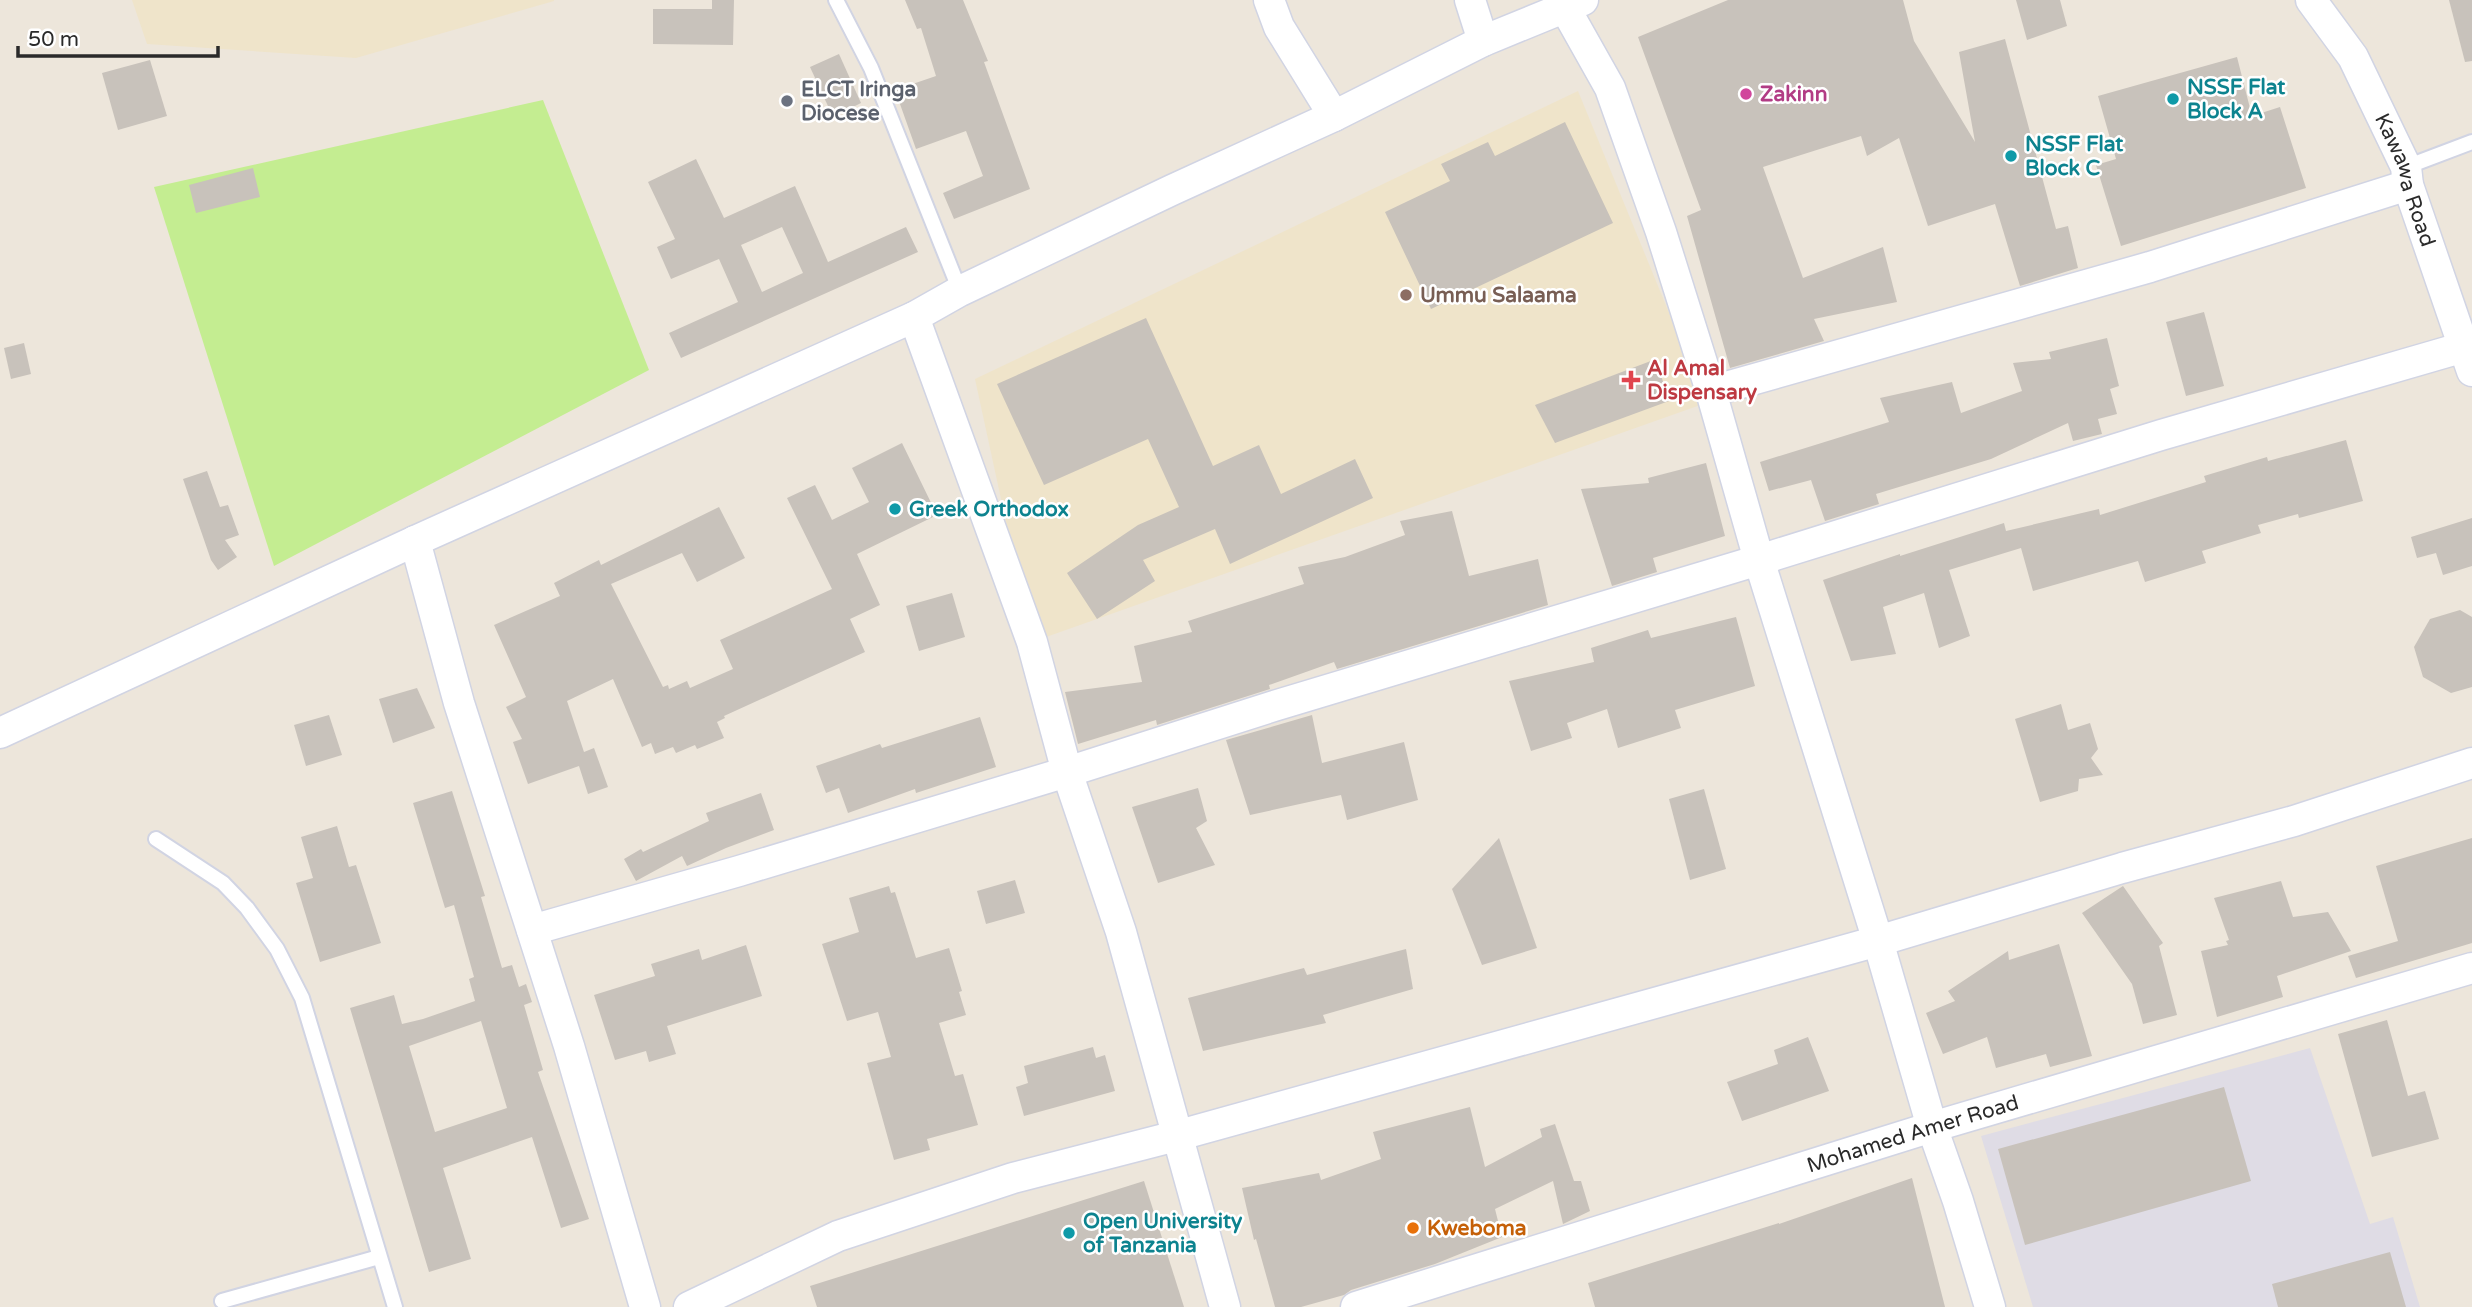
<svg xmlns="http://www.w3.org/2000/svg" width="2472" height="1307" font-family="'Varela Round',sans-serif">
  <rect width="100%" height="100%" fill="#ede6db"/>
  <!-- industrial -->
  <polygon fill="#dfdce5" points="2310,1048 2370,1224 2393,1217 2420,1307 2033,1307 1981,1136"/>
  <!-- education -->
  <g fill="#efe4ca">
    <polygon points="132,0 554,0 554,1 356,58 147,44"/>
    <polygon points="1578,91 1706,403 1032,642 975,379"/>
  </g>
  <!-- pitch -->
  <polygon fill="#c4ed91" points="543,100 649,370 274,566 154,187"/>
  <!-- building -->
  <g fill="#c8c2bb" fill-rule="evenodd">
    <polygon points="712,0 734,0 733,45 653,44 653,9 712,9"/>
    <polygon points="905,0 963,0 988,61 984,62 1030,189 954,219 943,193 983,176 966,131 916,149 895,90 936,76 921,28 917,29"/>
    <polygon points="1728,0 1903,0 1914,41 1975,142 1959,52 2005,39 2056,229 2068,226 2078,268 2020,286 1995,204 1928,226 1899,138 1867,156 1861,136 1763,167 1803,278 1883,247 1897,302 1814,319 1824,341 1730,368 1687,216 1701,210 1638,37"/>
    <polygon points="2016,0 2060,0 2067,26 2027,40"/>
    <polygon points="2449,0 2472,0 2472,61 2465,62"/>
    <polygon points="839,54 861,103 833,117 810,67"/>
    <polygon points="2237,57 2252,116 2280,107 2306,188 2121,246 2096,165 2116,159 2098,96"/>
    <polygon points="150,60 167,116 118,130 102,73"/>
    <polygon points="1565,122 1613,223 1431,309 1385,212 1450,181 1441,164 1488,142 1495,156"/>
    <path d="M696,159L724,218L795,186L828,262L906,227L918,252L681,358L669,333L738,302L719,259L671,279L657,247L675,239L648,182ZM782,227L803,273L762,292L741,245Z"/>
    <polygon points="253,168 260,197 196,213 189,185"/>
    <polygon points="2204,312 2224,386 2186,396 2166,322"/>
    <polygon points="1146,318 1213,466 1259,445 1281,494 1355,459 1373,498 1230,564 1215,529 1143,560 1155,581 1097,619 1067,573 1138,525 1179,507 1148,439 1044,485 997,384"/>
    <polygon points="2107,338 2119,386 2110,389 2117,414 2098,419 2102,434 2073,441 2068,423 1991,459 1876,494 1879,504 1825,521 1811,480 1769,491 1760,462 1889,422 1880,398 1952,382 1961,413 2022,391 2013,363 2051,359 2049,352"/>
    <polygon points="24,343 31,374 11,379 4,348"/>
    <polygon points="1656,359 1669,401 1555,443 1535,405"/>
    <polygon points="2346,440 2363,501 2299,518 2298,514 2258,525 2261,533 2202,551 2206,563 2145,582 2138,561 2033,591 2021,548 1949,570 1970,636 1939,648 1924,593 1883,607 1896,654 1851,661 1823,580 1900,554 1900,556 2004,523 2006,531 2099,509 2100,515 2206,482 2204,476 2267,457 2268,461"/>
    <polygon points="902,443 937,515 857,554 880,605 850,619 865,652 724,716 725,718 717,722 724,738 697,749 695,745 676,753 673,747 655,754 651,743 642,747 613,679 567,701 584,752 594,748 608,787 588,794 579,766 528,784 513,742 522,739 506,707 526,697 494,625 560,596 554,583 599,560 601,565 719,507 745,558 697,582 682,553 611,584 663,687 668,685 669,689 687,681 690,688 733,669 720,640 832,589 787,498 815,485 832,520 869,502 852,468"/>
    <polygon points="1706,463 1725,536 1653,558 1657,572 1612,586 1581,489 1649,483 1648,478"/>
    <polygon points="207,471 220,507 228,505 239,535 225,540 237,557 218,570 211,560 183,479"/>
    <polygon points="1452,511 1469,576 1538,559 1548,605 1337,669 1334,662 1269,685 1270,689 1157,725 1156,720 1078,744 1065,692 1142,682 1134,646 1192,632 1188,621 1304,584 1298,567 1345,557 1405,535 1400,521"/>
    <polygon points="2472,518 2472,566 2443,575 2436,553 2417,558 2411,537"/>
    <polygon points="952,593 965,637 919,651 906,606"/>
    <polygon points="2460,610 2472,617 2472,687 2451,693 2423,677 2414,647 2430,619"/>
    <polygon points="1736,617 1755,686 1675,710 1681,728 1618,748 1607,709 1567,723 1572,738 1531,751 1509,681 1594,662 1591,648 1648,630 1651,638"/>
    <polygon points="417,688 435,728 393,743 379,699"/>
    <polygon points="2061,704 2068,730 2090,723 2098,749 2091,758 2103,775 2079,779 2078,791 2040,802 2015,719"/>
    <polygon points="329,715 342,755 306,766 294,725"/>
    <polygon points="1312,715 1322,763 1404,742 1418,800 1347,820 1341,795 1250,815 1226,740"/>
    <polygon points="980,717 996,767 916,793 915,789 848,813 839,788 826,793 816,766 880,744 882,748"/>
    <polygon points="1198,788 1207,821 1196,828 1215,865 1158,883 1132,807"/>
    <polygon points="1704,789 1726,869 1690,880 1669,799"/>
    <path d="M452,791L485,896L481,897L502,968L512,965L519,987L526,984L532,1002L524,1005L543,1070L538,1072L589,1219L561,1228L532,1137L443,1168L471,1259L429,1272L350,1008L394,995L402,1024L423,1019L475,1001L469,979L474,977L454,905L445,908L413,803ZM481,1021L507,1108L435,1132L409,1046Z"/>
    <polygon points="761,793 774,830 726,848 687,866 682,856 636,881 624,859 641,849 643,852 709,821 706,813"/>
    <polygon points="337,826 349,867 356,865 381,943 320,962 296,883 313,878 301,837"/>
    <polygon points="1499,838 1537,948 1482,965 1452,889"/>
    <polygon points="2472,838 2472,943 2356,978 2348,956 2398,941 2376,866"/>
    <polygon points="1015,880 1025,913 986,924 977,891"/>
    <polygon points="2281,881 2293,917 2328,912 2351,951 2277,976 2283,997 2217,1017 2201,951 2228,945 2226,941 2229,940 2214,898"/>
    <polygon points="889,886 891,893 895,892 916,958 949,948 962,991 959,992 966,1015 939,1023 955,1076 963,1074 978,1125 927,1139 930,1150 894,1160 867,1063 891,1057 878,1012 847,1021 822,944 859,932 849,898"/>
    <polygon points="2123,886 2163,943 2159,946 2177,1015 2143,1024 2132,984 2082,913"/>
    <polygon points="2059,944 2092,1056 2050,1067 2046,1054 1996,1068 1987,1037 1943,1054 1926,1013 1955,1001 1948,991 2008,951 2009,960"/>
    <polygon points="746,945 762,996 667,1026 676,1054 649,1062 646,1051 615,1060 594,995 655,976 651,964 699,949 702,960"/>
    <polygon points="1406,949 1413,989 1323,1015 1326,1023 1203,1051 1188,998 1304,968 1307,975"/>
    <polygon points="2387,1020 2408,1096 2425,1091 2439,1139 2372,1157 2338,1034"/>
    <polygon points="1808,1037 1829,1091 1742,1121 1727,1082 1778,1064 1774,1050"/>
    <polygon points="1093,1047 1096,1058 1105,1055 1115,1091 1024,1116 1016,1087 1028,1083 1024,1066"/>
    <polygon points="2224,1087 2251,1181 2025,1245 1998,1149"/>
    <polygon points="1470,1107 1485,1167 1542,1137 1540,1129 1555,1124 1574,1181 1581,1181 1590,1211 1563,1224 1553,1181 1495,1209 1502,1237 1435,1264 1351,1290 1344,1295 1301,1307 1275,1307 1256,1239 1254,1240 1242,1188 1319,1173 1321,1180 1381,1159 1373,1132"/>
    <polygon points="1912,1178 1945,1307 1595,1307 1588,1283 1779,1223 1779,1224"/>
    <polygon points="1144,1181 1184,1307 817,1307 810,1286"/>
    <polygon points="2390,1252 2406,1307 2278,1307 2272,1284"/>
  </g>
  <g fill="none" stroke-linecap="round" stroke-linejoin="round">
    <defs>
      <g id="service">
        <polyline points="836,0 871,68 960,291"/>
        <polyline points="2406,167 2472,142"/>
        <polyline points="156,839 223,883 247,908 277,949 302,998 395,1307"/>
        <polyline points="222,1301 379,1257"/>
      </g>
      <g id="minor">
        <polyline points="1269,0 1279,27 1334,116"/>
        <polyline points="1470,0 1483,41"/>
        <path id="s1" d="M2311,0L2353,57L2406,167L2408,185L2472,371"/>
        <polyline points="1565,8 1610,88 1661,232 1710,388 1759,560 1878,941 1932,1127 1958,1201 1990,1307"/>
        <polyline points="914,317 1032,642 1067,772 1121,932 1225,1307"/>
        <polyline points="1710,388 1730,386 2150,267 2408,185"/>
        <polyline points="415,541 459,703 569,1046 645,1307"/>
        <polyline points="0,733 415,541 914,317 960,291 1172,190 1334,116 1483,41 1583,0"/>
        <polyline points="532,930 739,871 1067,772 1274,706 1759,560 2161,435 2464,347"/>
        <polyline points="689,1307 838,1236 1013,1178 1176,1136 1878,941 2122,868 2294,821 2472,763"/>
        <path id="s2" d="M1356,1307L1932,1127L2472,968"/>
      </g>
    </defs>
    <!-- service casing -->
    <use href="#service" stroke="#d1d4e3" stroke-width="18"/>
    <!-- minor casing -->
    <use href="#minor" stroke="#d1d4e3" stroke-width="33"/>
    <!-- service -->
    <use href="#service" stroke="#fff" stroke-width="14"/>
    <!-- minor -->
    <use href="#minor" stroke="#fff" stroke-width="30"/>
  </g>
  <!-- markers -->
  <circle fill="#d1479c" stroke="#fff" stroke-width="2.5" cx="1746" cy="94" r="7"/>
  <g fill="#0f9aa8" stroke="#fff" stroke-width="2.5">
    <circle cx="2173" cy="99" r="7"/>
    <circle cx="2011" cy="156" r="7"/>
    <circle cx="895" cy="509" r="7"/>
    <circle cx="1069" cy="1233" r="7"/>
  </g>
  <circle fill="#6b7280" stroke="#fff" stroke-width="2.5" cx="787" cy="101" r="7"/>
  <circle fill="#8d6e63" stroke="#fff" stroke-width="2.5" cx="1406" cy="295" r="7"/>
  <path fill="#e0444e" stroke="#fff" stroke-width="2.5" d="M1627.5 369.5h7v7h7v7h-7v7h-7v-7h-7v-7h7z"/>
  <circle fill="#e8710a" stroke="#fff" stroke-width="2.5" cx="1413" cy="1228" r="7"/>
  <g text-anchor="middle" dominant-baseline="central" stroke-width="5" stroke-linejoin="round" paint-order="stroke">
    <!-- culture labels -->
    <g font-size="21" font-weight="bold" fill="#0d838f" stroke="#fff" text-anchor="start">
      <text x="2187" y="87">NSSF Flat<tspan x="2187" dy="24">Block A</tspan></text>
      <text x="2025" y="144">NSSF Flat<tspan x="2025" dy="24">Block C</tspan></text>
      <text x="909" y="509">Greek Orthodox</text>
      <text x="1083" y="1221">Open University<tspan x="1083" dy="24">of Tanzania</tspan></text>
    </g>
    <!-- worship labels -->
    <g font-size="21" font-weight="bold" fill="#5b616d" stroke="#fff" text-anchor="start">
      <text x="801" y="89">ELCT Iringa<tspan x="801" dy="24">Diocese</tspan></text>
    </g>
    <!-- hotel labels -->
    <g font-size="21" font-weight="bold" fill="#b23c85" stroke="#fff" text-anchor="start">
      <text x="1760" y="94">Zakinn</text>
    </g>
    <!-- street labels -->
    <g font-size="21" fill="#2a2a2a" stroke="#fff">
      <text stroke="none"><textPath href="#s1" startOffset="205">Kawawa Road</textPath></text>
      <text stroke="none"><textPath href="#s2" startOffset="583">Mohamed Amer Road</textPath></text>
    </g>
    <!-- education labels -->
    <g font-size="21" font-weight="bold" fill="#785e54" stroke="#fff" text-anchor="start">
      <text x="1420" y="295">Ummu Salaama</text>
    </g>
    <!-- health labels -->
    <g font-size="21" font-weight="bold" fill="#be3a42" stroke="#fff" text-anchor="start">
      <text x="1647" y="368">Al Amal<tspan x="1647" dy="24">Dispensary</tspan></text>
    </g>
    <!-- food labels -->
    <g font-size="21" font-weight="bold" fill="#c56008" stroke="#fff" text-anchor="start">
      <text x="1427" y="1228">Kweboma</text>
    </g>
  </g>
  <!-- scale -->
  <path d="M18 46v10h200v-10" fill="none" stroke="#2a2a2a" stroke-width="3.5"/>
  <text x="28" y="46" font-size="21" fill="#2a2a2a" stroke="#ffffff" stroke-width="5" paint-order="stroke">50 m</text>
</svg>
